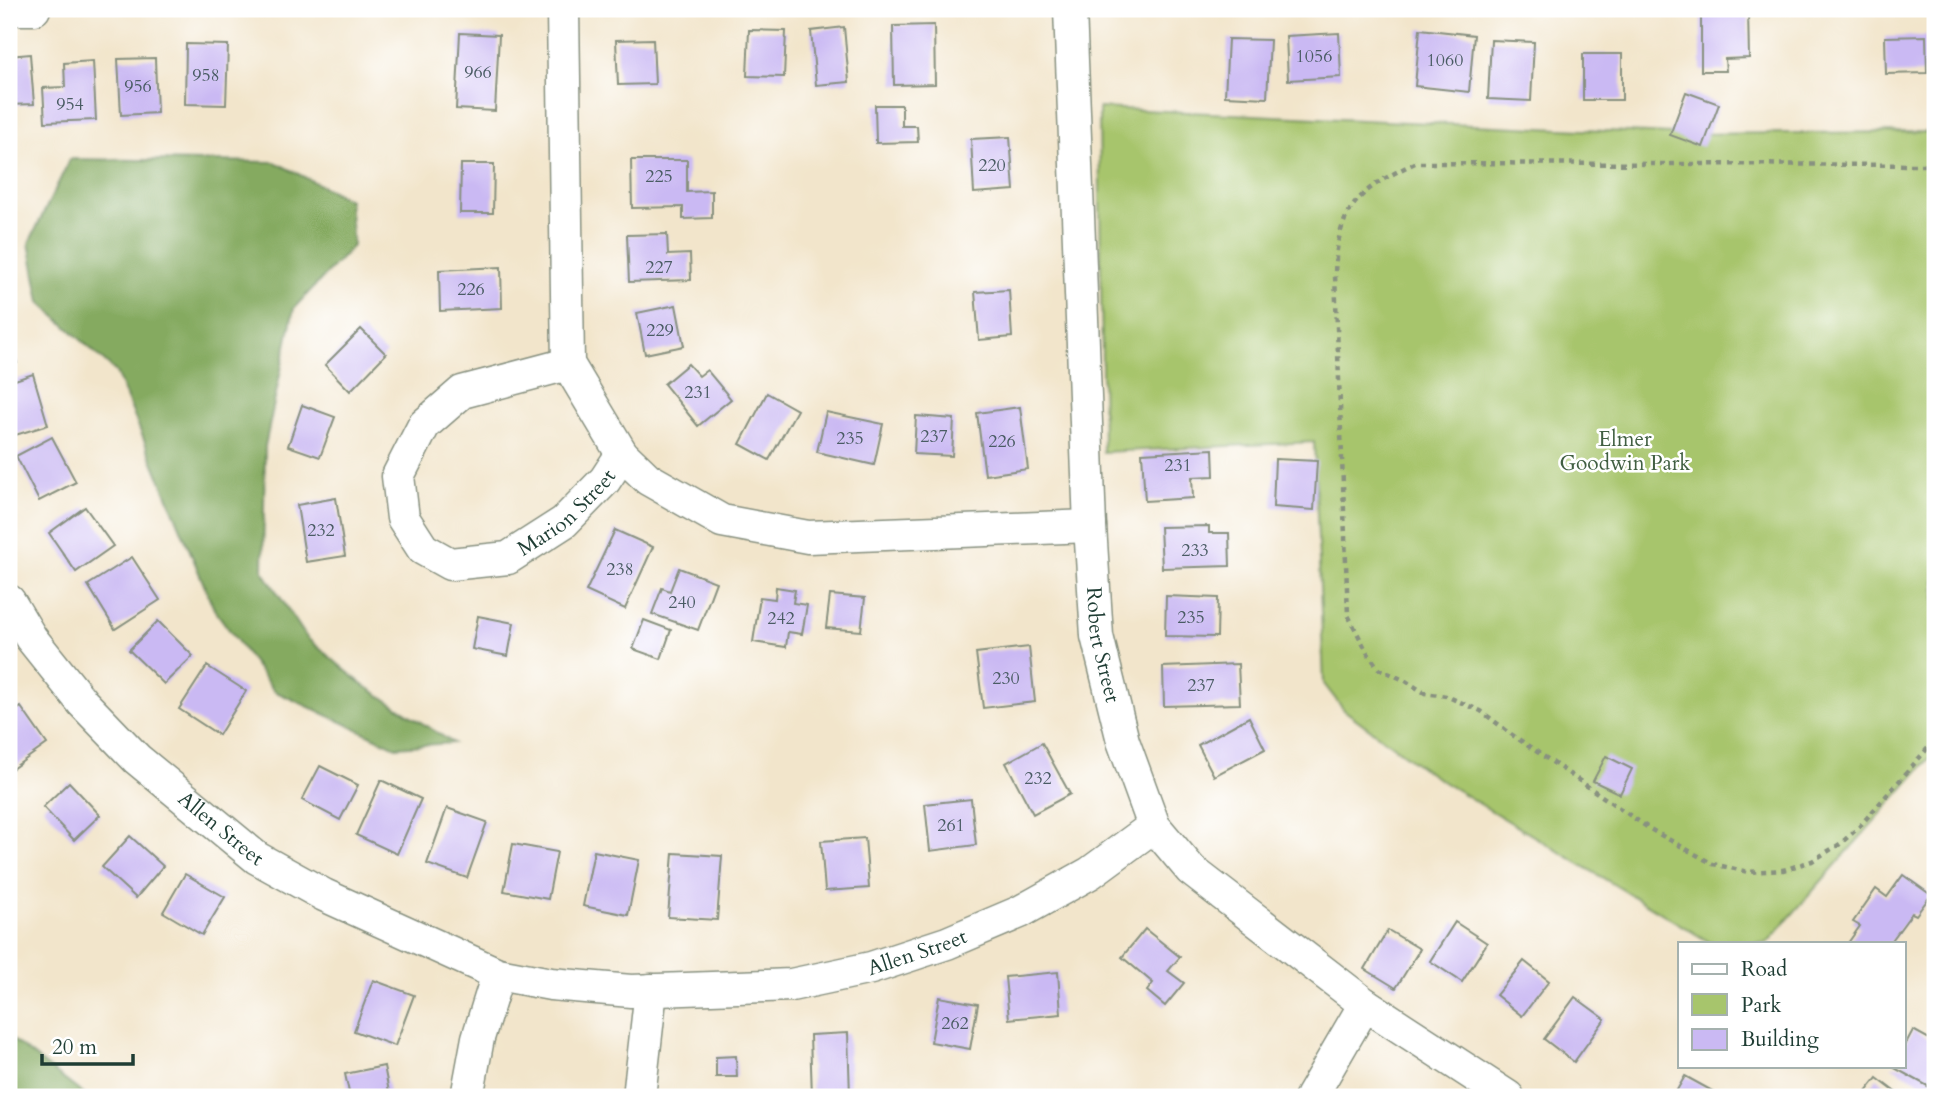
<svg xmlns="http://www.w3.org/2000/svg" width="1944" height="1106" font-family="Cardo,serif">
  <rect width="100%" height="100%" fill="#fff"/>
  <filter id="ink" filterUnits="userSpaceOnUse"><feTurbulence type="fractalNoise" baseFrequency=".0143" numOctaves="2"/><feDisplacementMap in="SourceGraphic" scale="14" xChannelSelector="R" yChannelSelector="G"/><feConvolveMatrix kernelMatrix="1 2 1 2 8 2 1 2 1" color-interpolation-filters="sRGB"/></filter>
  <filter id="wash" filterUnits="userSpaceOnUse"><feTurbulence type="fractalNoise" baseFrequency=".00686" numOctaves="4" result="noise"/><feDisplacementMap in="SourceGraphic" scale="28" xChannelSelector="R" yChannelSelector="G"/><feGaussianBlur stdDeviation="1.57" result="paint"/><feColorMatrix in="noise" values="0 0 0 0 0 0 0 0 0 0 0 0 0 0 0 0 0 1.4 0 .05"/><feComposite in="paint" operator="in"/></filter>
  <g filter="url(#wash)">
    <rect width="100%" height="100%" fill="#f2e5cb"/>
    <!-- green -->
    <polygon fill="#a7c56c" stroke="#638150" stroke-width="2" points="1099,108 1671,134 1935,132 1935,752 1767,943 1711,943 1432,775 1344,710 1324,684 1314,442 1103,452"/>
    <!-- forest -->
    <g fill="#85aa60" stroke="#52744a" stroke-width="2">
      <polygon points="70,159 275,162 349,200 353,246 294,308 265,446 263,571 307,638 362,684 453,743 396,747 274,691 214,609 116,372 40,302 29,243"/>
      <polygon points="9,1037 87,1097 9,1097"/>
    </g>
    <g id="blocks">
      <!-- building -->
      <g fill="#cab9f3">
        <polygon points="1701,9 1748,9 1749,58 1725,59 1726,71 1701,71"/>
        <polygon points="934,25 935,84 894,85 893,26"/>
        <polygon points="844,27 849,82 816,85 811,31"/>
        <polygon points="1420,29 1474,35 1469,92 1415,86"/>
        <polygon points="749,30 786,31 784,77 747,76"/>
        <polygon points="460,33 499,35 495,111 456,109"/>
        <polygon points="1339,33 1341,77 1288,80 1286,36"/>
        <polygon points="1926,36 1927,73 1886,74 1885,37"/>
        <polygon points="653,39 655,84 618,85 616,40"/>
        <polygon points="1228,39 1270,40 1267,98 1225,96"/>
        <polygon points="1491,40 1534,42 1531,101 1488,99"/>
        <polygon points="186,44 228,45 226,105 185,104"/>
        <polygon points="30,54 34,104 9,105 9,56"/>
        <rect x="1583" y="54" width="39" height="46"/>
        <polygon points="155,58 157,113 121,115 118,59"/>
        <polygon points="93,61 96,120 45,122 43,88 65,87 64,63"/>
        <polygon points="1686,92 1719,104 1703,147 1670,135"/>
        <polygon points="875,105 902,105 902,126 917,126 918,142 876,143"/>
        <polygon points="1010,137 1014,190 974,193 971,139"/>
        <polygon points="631,160 687,160 687,192 712,191 712,218 683,219 683,207 632,208"/>
        <polygon points="461,164 494,164 493,213 460,213"/>
        <polygon points="667,234 668,255 690,254 691,280 629,282 627,235"/>
        <polygon points="501,267 502,308 440,311 439,270"/>
        <polygon points="1009,290 1012,337 979,340 975,292"/>
        <polygon points="676,305 684,346 645,354 637,313"/>
        <polygon points="361,329 386,354 350,391 325,365"/>
        <polygon points="9,333 17,363 9,365"/>
        <polygon points="688,364 699,376 707,370 731,399 698,426 664,384"/>
        <polygon points="33,374 48,425 9,437 9,382"/>
        <polygon points="767,393 797,410 769,460 740,444"/>
        <polygon points="302,405 335,417 320,457 288,446"/>
        <polygon points="1020,407 1028,469 985,475 977,413"/>
        <polygon points="826,412 883,424 874,465 817,452"/>
        <polygon points="916,416 954,419 952,456 914,454"/>
        <polygon points="52,437 76,482 39,501 16,456"/>
        <polygon points="1213,449 1214,476 1192,477 1193,498 1145,501 1142,453"/>
        <polygon points="1275,459 1317,461 1314,510 1273,507"/>
        <polygon points="336,498 345,556 306,562 297,505"/>
        <polygon points="85,507 113,546 76,572 49,533"/>
        <polygon points="1209,526 1209,533 1229,533 1230,566 1162,568 1160,527"/>
        <polygon points="615,530 653,547 625,609 586,591"/>
        <polygon points="132,557 160,600 115,629 88,585"/>
        <polygon points="679,568 716,582 698,630 652,614 662,588 670,591"/>
        <polygon points="776,587 795,590 793,603 807,605 802,634 788,632 786,647 753,642 760,597 775,599"/>
        <polygon points="830,595 865,598 861,631 826,628"/>
        <polygon points="1166,596 1218,598 1217,637 1165,636"/>
        <polygon points="478,616 514,623 508,656 472,649"/>
        <polygon points="644,620 671,630 661,659 633,649"/>
        <polygon points="158,621 193,656 164,684 129,650"/>
        <polygon points="1029,647 1035,702 983,708 976,653"/>
        <polygon points="1238,664 1240,704 1164,706 1163,667"/>
        <polygon points="207,666 246,691 219,735 179,709"/>
        <polygon points="21,707 47,744 9,771 9,716"/>
        <polygon points="1249,717 1265,749 1214,776 1198,745"/>
        <polygon points="1042,743 1070,794 1033,814 1006,763"/>
        <polygon points="1606,756 1632,769 1620,794 1593,781"/>
        <polygon points="320,766 358,785 340,820 302,800"/>
        <polygon points="381,780 421,799 397,854 356,835"/>
        <polygon points="69,782 100,815 74,840 43,807"/>
        <polygon points="971,799 976,845 930,851 925,804"/>
        <polygon points="447,808 487,822 467,878 427,864"/>
        <polygon points="130,836 163,866 136,898 102,867"/>
        <polygon points="865,838 869,888 825,891 821,841"/>
        <polygon points="513,844 557,852 548,899 504,891"/>
        <polygon points="594,851 639,860 628,915 583,906"/>
        <polygon points="673,853 722,856 717,920 668,917"/>
        <polygon points="185,874 225,897 202,935 163,912"/>
        <polygon points="1903,875 1931,895 1916,915 1912,913 1890,943 1848,943 1860,926 1853,922 1876,889 1887,897"/>
        <polygon points="1455,922 1487,943 1462,982 1430,961"/>
        <polygon points="1145,929 1180,957 1168,971 1184,983 1165,1006 1147,991 1153,983 1122,957"/>
        <polygon points="1388,930 1420,949 1396,988 1365,969"/>
        <polygon points="1524,961 1549,981 1522,1016 1496,995"/>
        <polygon points="1058,972 1061,1014 1009,1019 1005,977"/>
        <polygon points="373,980 414,995 395,1046 354,1031"/>
        <polygon points="939,997 978,1004 970,1049 931,1042"/>
        <polygon points="1575,997 1605,1019 1574,1062 1544,1039"/>
        <polygon points="1913,1030 1935,1042 1935,1090 1891,1066 1904,1066 1904,1047"/>
        <polygon points="848,1033 850,1096 812,1097 810,1035"/>
        <polygon points="736,1056 737,1077 716,1077 716,1057"/>
        <polygon points="384,1066 390,1097 350,1097 345,1074"/>
        <polygon points="1685,1076 1716,1093 1714,1097 1673,1097"/>
        <polygon points="1877,1078 1902,1097 1862,1097"/>
      </g>
    </g>
  </g>
  <g filter="url(#ink)">
    <use href="#blocks" fill-opacity="0" stroke="#889180" stroke-width="2"/>
    <g fill="none" stroke-linecap="round" stroke-linejoin="round">
      <defs>
        <g id="minor">
          <polyline points="9,9 34,9"/>
          <polyline points="563,9 568,364 622,454 648,479 722,521 808,537 1090,526"/>
          <path id="s1" d="M1070,9L1090,526L1097,636L1123,741L1154,826L1191,870L1365,1004L1508,1097"/>
          <path id="s2" d="M568,364L462,392L424,425L398,476L403,518L423,549L450,564L508,558L564,522L605,480L622,454"/>
          <path id="s3" d="M9,601L31,638L83,703L137,759L257,858L324,895L498,974L551,984L631,991L791,985L871,968L947,943L1020,912L1090,873L1154,826"/>
          <polyline points="467,1097 478,1038 498,974"/>
          <polyline points="639,1097 651,990"/>
          <polyline points="1311,1097 1365,1004"/>
        </g>
      </defs>
      <!-- minor casing -->
      <use href="#minor" stroke="#889180" stroke-width="35"/>
      <!-- path -->
      <path stroke="#889180" stroke-width="4.5" stroke-dasharray="5 5" stroke-linecap="butt" d="M1935,165L1415,163C1357,190 1337,209 1335,275L1348,615L1367,652L1379,669L1404,680L1425,693L1446,696L1481,711L1511,734L1650,829L1713,864L1748,872L1783,870L1812,861L1840,844L1859,827L1935,740"/>
      <!-- minor -->
      <use href="#minor" stroke="#fff" stroke-width="32"/>
    </g>
  </g>
  <g text-anchor="middle" dominant-baseline="central" stroke-width="5" stroke-linejoin="round" paint-order="stroke">
    <!-- number labels -->
    <g font-size="18" fill="#4a5c64">
      <text x="1314" y="56">1056</text>
      <text x="1445" y="60">1060</text>
      <text x="478" y="72">966</text>
      <text x="206" y="75">958</text>
      <text x="138" y="86">956</text>
      <text x="70" y="104">954</text>
      <text x="992" y="165">220</text>
      <text x="659" y="176">225</text>
      <text x="659" y="267">227</text>
      <text x="471" y="289">226</text>
      <text x="660" y="330">229</text>
      <text x="698" y="392">231</text>
      <text x="934" y="436">237</text>
      <text x="850" y="438">235</text>
      <text x="1002" y="441">226</text>
      <text x="1178" y="465">231</text>
      <text x="321" y="530">232</text>
      <text x="1195" y="550">233</text>
      <text x="620" y="569">238</text>
      <text x="682" y="602">240</text>
      <text x="1191" y="617">235</text>
      <text x="781" y="618">242</text>
      <text x="1006" y="678">230</text>
      <text x="1201" y="685">237</text>
      <text x="1038" y="778">232</text>
      <text x="951" y="825">261</text>
      <text x="955" y="1023">262</text>
    </g>
    <!-- park labels -->
    <g font-size="21" fill="#415f42" stroke="#fff">
      <text x="1625" y="439">Elmer<tspan x="1625" dy="24">Goodwin Park</tspan></text>
    </g>
    <!-- street labels -->
    <g font-size="21" fill="#1f3d34" stroke="#fff">
      <text stroke="none"><textPath href="#s2" startOffset="460">Marion Street</textPath></text>
      <text stroke="none"><textPath href="#s1" startOffset="637">Robert Street</textPath></text>
      <text stroke="none"><textPath href="#s3" startOffset="313">Allen Street</textPath></text>
      <text stroke="none"><textPath href="#s3" startOffset="1052">Allen Street</textPath></text>
    </g>
  </g>
  <!-- margin -->
  <rect width="1944" height="1106" fill="none" stroke="#fff" stroke-width="35"/>
  <!-- legend -->
  <rect x="1678" y="942" width="228" height="126" fill="#ffffff" stroke="#a5b1ae" stroke-width="2"/>
  <rect x="1692" y="964" width="35" height="10" fill="#ffffff" stroke="#a5b1ae" stroke-width="2"/>
  <text x="1741" y="976" font-size="21" fill="#1f3d34">Road</text>
  <rect x="1692" y="994" width="35" height="21" fill="#a7c56c" stroke="#a5b1ae" stroke-width="2"/>
  <text x="1741" y="1012" font-size="21" fill="#1f3d34">Park</text>
  <rect x="1692" y="1029" width="35" height="21" fill="#cab9f3" stroke="#a5b1ae" stroke-width="2"/>
  <text x="1741" y="1046" font-size="21" fill="#1f3d34">Building</text>
  <!-- scale -->
  <path d="M42 1054v10h91v-10" fill="none" stroke="#1f3d34" stroke-width="3.5"/>
  <text x="52" y="1054" font-size="21" fill="#1f3d34" stroke="#ffffff" stroke-width="5" paint-order="stroke">20 m</text>
</svg>
